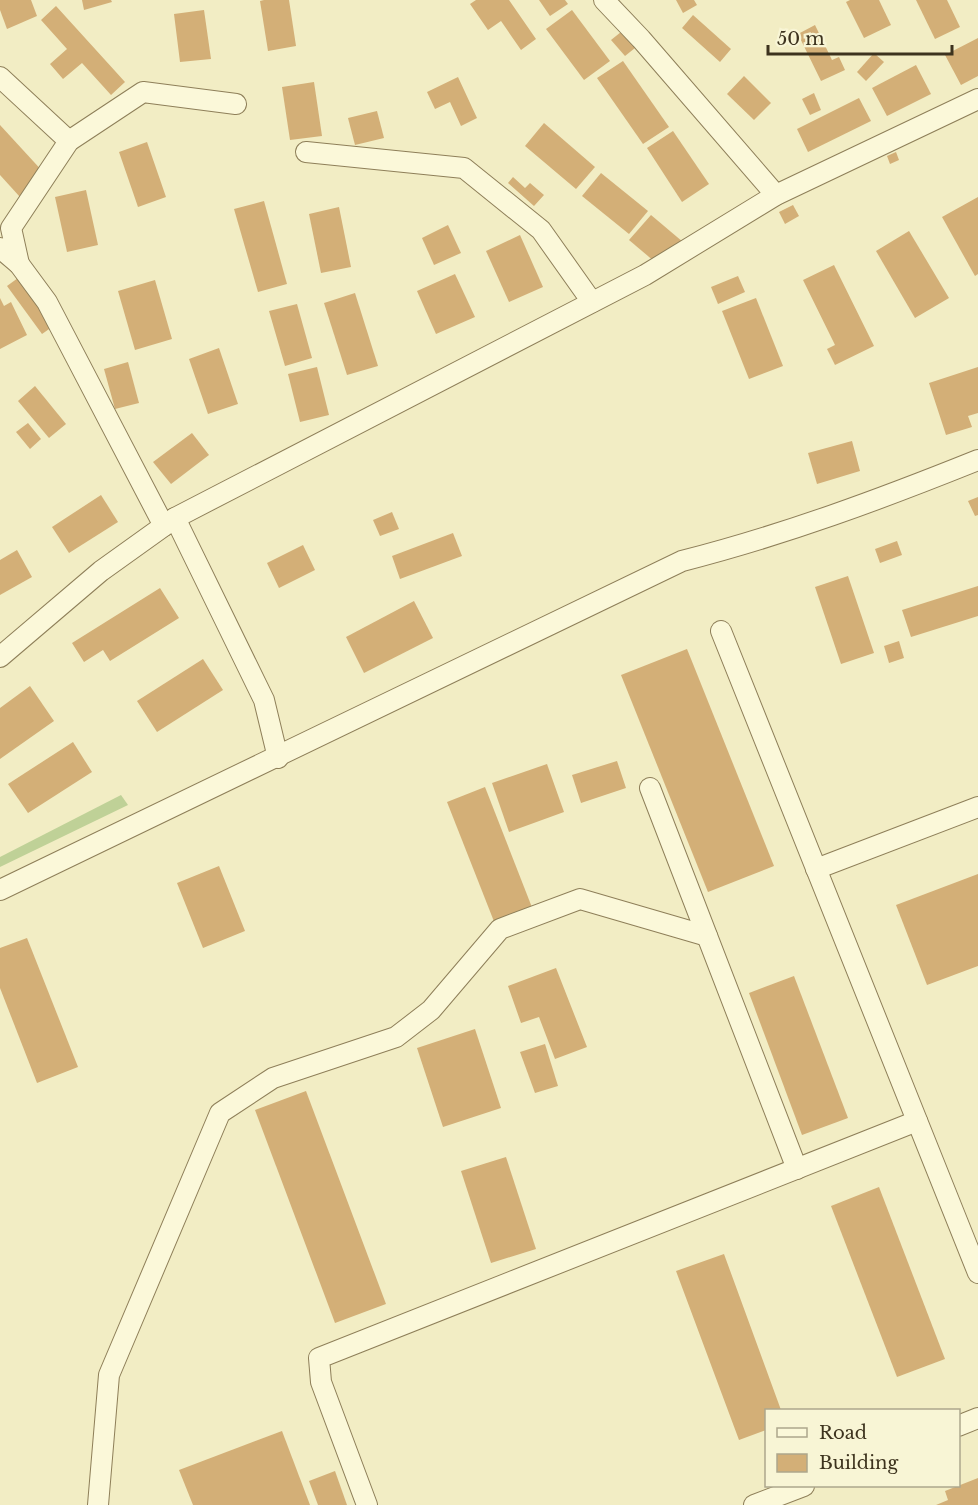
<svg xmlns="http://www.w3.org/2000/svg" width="978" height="1505" font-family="'Libre Baskerville',serif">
  <rect width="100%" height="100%" fill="#f2edc4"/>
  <!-- green -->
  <polygon fill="#bfd197" points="121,795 128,805 0,867 0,857"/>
  <!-- building -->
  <g fill="#d3af77">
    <polygon points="0,0 31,0 37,16 7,29 0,10"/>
    <polygon points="82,0 111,0 112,2 84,10"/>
    <polygon points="264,0 289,0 296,46 268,51 260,1"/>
    <polygon points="476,0 509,0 536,39 521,50 501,21 488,30 470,4"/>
    <polygon points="539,0 565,0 568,4 550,16"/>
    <polygon points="676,0 694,0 697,5 683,13"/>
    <polygon points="850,0 879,0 891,25 864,38 846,2"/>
    <polygon points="916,0 947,0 960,27 935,39"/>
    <polygon points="56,6 125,82 111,95 82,63 63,79 50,64 67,49 41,20"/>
    <polygon points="204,10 211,59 180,62 174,14"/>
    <polygon points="572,10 610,61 584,80 546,29"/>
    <polygon points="693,15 731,49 720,62 682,28"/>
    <polygon points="815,25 832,60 839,57 845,70 821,81 798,34"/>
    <polygon points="621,32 635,48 625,56 611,40"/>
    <polygon points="978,38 978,76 961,85 945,55"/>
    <polygon points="874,53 884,62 866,81 857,72"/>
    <polygon points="623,61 669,127 643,144 597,78"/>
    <polygon points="916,65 931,94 887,116 872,88"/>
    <polygon points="744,76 771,103 754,120 727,94"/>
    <polygon points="458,77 477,118 461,126 450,102 435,109 427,92"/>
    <polygon points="314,82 322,136 290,140 282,87"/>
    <polygon points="814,93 821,110 810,115 802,99"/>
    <polygon points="859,98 871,121 808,152 797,129"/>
    <polygon points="377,111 384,138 355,145 348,118"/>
    <polygon points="544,123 595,167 576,189 525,146"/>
    <polygon points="0,125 45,174 20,197 0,175"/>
    <polygon points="673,131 709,184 682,202 647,148"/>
    <polygon points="147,142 166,197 138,207 119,152"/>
    <polygon points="896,152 899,160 890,164 887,156"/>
    <polygon points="601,173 648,211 629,234 582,196"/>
    <polygon points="513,177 525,188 530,183 544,195 534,206 508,183"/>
    <polygon points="86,190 98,245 67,252 55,197"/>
    <polygon points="978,197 978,274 975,276 942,217"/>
    <polygon points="264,201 287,284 258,292 234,209"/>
    <polygon points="793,205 799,216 785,224 779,212"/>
    <polygon points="339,207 351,267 321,273 309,214"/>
    <polygon points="651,215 683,242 655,262 629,240"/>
    <polygon points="448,225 461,253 434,265 422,238"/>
    <polygon points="909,231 949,298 915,318 876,251"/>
    <polygon points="520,235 543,287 509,302 486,251"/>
    <polygon points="834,265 874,346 835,365 827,349 835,345 803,280"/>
    <polygon points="455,274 475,317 436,334 417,291"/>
    <polygon points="738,276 745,292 718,304 711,287"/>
    <polygon points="18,278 52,327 42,334 7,286"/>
    <polygon points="155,280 172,339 135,350 118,291"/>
    <polygon points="355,293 378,366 347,375 324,303"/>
    <polygon points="0,298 4,306 11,302 27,335 0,349"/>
    <polygon points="756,298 783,366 749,379 722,311"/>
    <polygon points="297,304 312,358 285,366 269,311"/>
    <polygon points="219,348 238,404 208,414 189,359"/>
    <polygon points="128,362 139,403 115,409 104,369"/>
    <polygon points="317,367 329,415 300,422 288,374"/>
    <polygon points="978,367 978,413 968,416 972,427 946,435 929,383"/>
    <polygon points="35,386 66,424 49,438 18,401"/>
    <polygon points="28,423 41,439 30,449 16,432"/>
    <polygon points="192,433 209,455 171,484 153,462"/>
    <polygon points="852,441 860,471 817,484 808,453"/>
    <polygon points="101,495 118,522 69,553 52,527"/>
    <polygon points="978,497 978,515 975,516 968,501"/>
    <polygon points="392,512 399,529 380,536 373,520"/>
    <polygon points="453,533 462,556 400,579 392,556"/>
    <polygon points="897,541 902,555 880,563 875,549"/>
    <polygon points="303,545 315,570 279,588 267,563"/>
    <polygon points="17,550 32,577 0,595 0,560"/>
    <polygon points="848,576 874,653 841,664 815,587"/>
    <polygon points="978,586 978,616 911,637 902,610"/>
    <polygon points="160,588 179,618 110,661 103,650 84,662 72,643"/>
    <polygon points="414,601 433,638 364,673 346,637"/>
    <polygon points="899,641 904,658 889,663 884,646"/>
    <polygon points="687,649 774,866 708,892 621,675"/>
    <polygon points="203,659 223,690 157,732 137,701"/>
    <polygon points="30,686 54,721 0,759 0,708"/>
    <polygon points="73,742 92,772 28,813 8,784"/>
    <polygon points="617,761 626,788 581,803 572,775"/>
    <polygon points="547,764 564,812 509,832 492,783"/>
    <polygon points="485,787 533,910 495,924 447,802"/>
    <polygon points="219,866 245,931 203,948 177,883"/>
    <polygon points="978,874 978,966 927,985 896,905"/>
    <polygon points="27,938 78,1067 37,1083 0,988 0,948"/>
    <polygon points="556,968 587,1047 555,1059 539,1017 521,1023 508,986"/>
    <polygon points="794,976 848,1118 802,1135 749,993"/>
    <polygon points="475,1029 501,1108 443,1127 417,1048"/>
    <polygon points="545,1044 558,1086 535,1093 520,1052"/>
    <polygon points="306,1091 386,1304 335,1323 255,1110"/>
    <polygon points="506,1157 536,1249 491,1263 461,1171"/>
    <polygon points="879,1187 945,1359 897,1377 831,1206"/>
    <polygon points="724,1254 781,1410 766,1410 766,1430 739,1440 676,1271"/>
    <polygon points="282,1431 310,1505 193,1505 179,1470"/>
    <polygon points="335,1471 347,1505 318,1505 309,1481"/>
    <polygon points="978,1478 978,1505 936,1505 948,1500 945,1491"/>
  </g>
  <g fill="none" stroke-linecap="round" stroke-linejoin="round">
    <defs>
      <g id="minor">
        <polyline points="604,0 641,39 776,195"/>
        <polyline points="0,77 69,141"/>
        <polyline points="306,152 464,168 541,230 592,302"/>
        <polyline points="0,248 19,264 47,302 164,526"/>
        <polyline points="19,264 11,228 69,141 143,92 236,104"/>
        <polyline points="175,518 264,700 278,758"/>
        <polyline points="721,631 978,1273"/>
        <polyline points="0,657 101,571 175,518 645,275 776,195 978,99"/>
        <polyline points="650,788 797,1169"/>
        <polyline points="816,869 978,807"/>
        <path d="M0,890L682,561C784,535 881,499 978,460"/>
        <polyline points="958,1426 978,1418"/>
        <polyline points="98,1505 109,1375 220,1113 273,1078 396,1037 431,1010 500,929 580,899 707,936"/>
        <polyline points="367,1505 321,1382 319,1358 917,1121"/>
        <polyline points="754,1505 804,1486"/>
      </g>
    </defs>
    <!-- minor casing -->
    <use href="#minor" stroke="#8e7f59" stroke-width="22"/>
    <!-- minor -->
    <use href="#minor" stroke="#fbf8d9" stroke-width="20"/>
  </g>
  <!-- legend -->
  <rect x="765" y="1409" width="195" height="78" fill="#f8f5d5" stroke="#ada78c" stroke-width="1.5"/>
  <rect x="777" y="1428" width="30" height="9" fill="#fbf8d9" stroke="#ada78c" stroke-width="1.5"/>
  <text x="819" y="1439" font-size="18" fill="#3d331e">Road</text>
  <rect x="777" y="1454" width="30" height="18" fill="#d3af77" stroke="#ada78c" stroke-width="1.5"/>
  <text x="819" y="1469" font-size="18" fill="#3d331e">Building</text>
  <!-- scale -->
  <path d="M768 45v9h184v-9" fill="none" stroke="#3d331e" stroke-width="3"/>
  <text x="777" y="45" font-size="18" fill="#3d331e" stroke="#f8f5d5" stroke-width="4.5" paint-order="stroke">50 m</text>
</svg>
